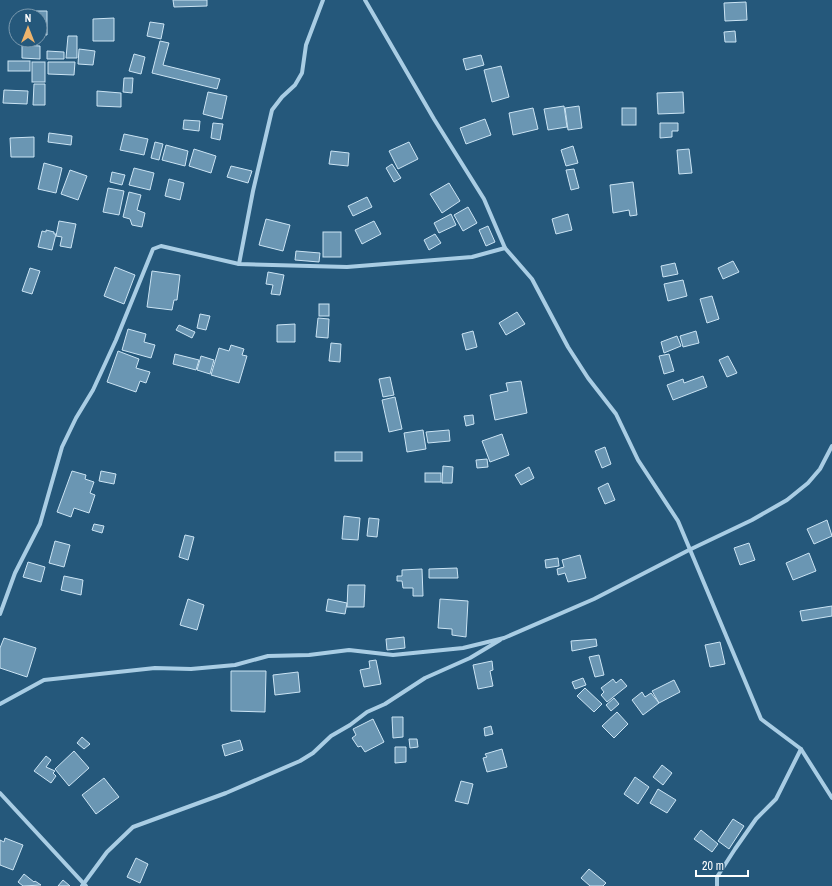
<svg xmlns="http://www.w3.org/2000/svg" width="832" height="886" font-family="'Archivo Narrow',sans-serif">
  <rect width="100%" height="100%" fill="#25587b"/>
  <!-- building -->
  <g fill="#6a96b3" stroke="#cbe4f4">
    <polygon points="173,0 207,0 207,6 174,7"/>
    <polygon points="746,2 747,20 725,21 724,3"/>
    <polygon points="36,11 47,11 47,35 40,35 40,16 36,16"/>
    <polygon points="114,18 114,41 93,41 93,19"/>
    <polygon points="150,22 164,24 161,39 147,36"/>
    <polygon points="735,31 736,42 725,42 724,32"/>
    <polygon points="68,36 77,36 77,58 66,58"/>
    <polygon points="160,41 169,43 163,65 220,79 217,89 152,73"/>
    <polygon points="22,45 40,46 40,59 22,58"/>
    <polygon points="79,49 95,51 93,65 78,64"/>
    <polygon points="47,51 64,52 64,59 47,59"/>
    <polygon points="134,54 145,57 141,74 129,71"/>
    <polygon points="481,55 484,65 466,70 463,59"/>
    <rect x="8" y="61" width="22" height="10"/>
    <rect x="32" y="62" width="13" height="20"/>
    <polygon points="48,62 75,62 74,75 48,74"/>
    <polygon points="501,66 509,97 492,102 484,70"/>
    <polygon points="124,78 133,78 132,93 123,92"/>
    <polygon points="34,84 45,84 45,105 33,105"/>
    <polygon points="4,90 28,91 27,104 3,103"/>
    <polygon points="97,91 121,93 121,107 97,106"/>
    <polygon points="208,92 227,96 222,119 203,114"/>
    <polygon points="683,92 684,113 658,114 657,93"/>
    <polygon points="564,106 567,127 548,130 544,109"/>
    <polygon points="579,106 582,128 568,130 565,108"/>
    <polygon points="533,108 538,129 513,135 509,113"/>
    <rect x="622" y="108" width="14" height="17"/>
    <polygon points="485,119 491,135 466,144 460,128"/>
    <polygon points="184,120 200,121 199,131 183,129"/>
    <polygon points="213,123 223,124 220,140 211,138"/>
    <polygon points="660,123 678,123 678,131 672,131 672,137 660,138"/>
    <polygon points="49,133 72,136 71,145 48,142"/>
    <polygon points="124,134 148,139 144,155 120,150"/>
    <polygon points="34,137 34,157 11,157 10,138"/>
    <polygon points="155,142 163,144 159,160 151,158"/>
    <polygon points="409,142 418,159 398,169 389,151"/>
    <polygon points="166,145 188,151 185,166 162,160"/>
    <polygon points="573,146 578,163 566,166 561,150"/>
    <polygon points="194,149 216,156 211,173 189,166"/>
    <polygon points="689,149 692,173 679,174 677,150"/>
    <polygon points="331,151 349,153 348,166 329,164"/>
    <polygon points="44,163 62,168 56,193 38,189"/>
    <polygon points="392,164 401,178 394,182 386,168"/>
    <polygon points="231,166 252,171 248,183 227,177"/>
    <polygon points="134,168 154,173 150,190 129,185"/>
    <polygon points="574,169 579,188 571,190 566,170"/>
    <polygon points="70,170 87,176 78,200 61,194"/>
    <polygon points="112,172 125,175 122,185 110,182"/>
    <polygon points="169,179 184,183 180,200 165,196"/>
    <polygon points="633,182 637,215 630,216 629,210 613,213 610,185"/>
    <polygon points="449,183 460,201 442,213 430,194"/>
    <polygon points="108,188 124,191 119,215 103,212"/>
    <polygon points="129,192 141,195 137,210 145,213 142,227 132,225 130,219 123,217"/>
    <polygon points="367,197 372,207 353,216 348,206"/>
    <polygon points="468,207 477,223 463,231 454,215"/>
    <polygon points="451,214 456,225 439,233 434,223"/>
    <polygon points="568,214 572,230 556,234 552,219"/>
    <polygon points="266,219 290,225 283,251 259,245"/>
    <polygon points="59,221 76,224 71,248 60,246 62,237 56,236"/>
    <polygon points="374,221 381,234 362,244 355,230"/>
    <polygon points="488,226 495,242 486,246 479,230"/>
    <polygon points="46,230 54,232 54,234 56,234 52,250 38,247 42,231 46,232"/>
    <rect x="323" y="232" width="18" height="25"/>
    <polygon points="435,234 441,243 429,250 424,240"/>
    <polygon points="296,251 320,253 319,262 295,260"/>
    <polygon points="733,261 739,272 723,279 718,268"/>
    <polygon points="675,263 678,274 663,277 661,266"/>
    <polygon points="115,267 135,275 124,304 104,296"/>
    <polygon points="30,268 40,271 32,294 22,291"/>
    <polygon points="152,271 180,275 177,300 174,300 172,310 147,307"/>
    <polygon points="268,272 284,275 280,295 271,294 273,285 266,284"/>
    <polygon points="683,280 687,296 668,301 664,284"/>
    <polygon points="712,296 719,319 707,323 700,299"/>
    <rect x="319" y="304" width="10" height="12"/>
    <polygon points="517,312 525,324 506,335 499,323"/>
    <polygon points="200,314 210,316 206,330 197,328"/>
    <polygon points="318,318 329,319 328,338 316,337"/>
    <polygon points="295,324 295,342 277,342 277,325"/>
    <polygon points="179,325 195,332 192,338 176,330"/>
    <polygon points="128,329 146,334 144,342 155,345 151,358 122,350"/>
    <polygon points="473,331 477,347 466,350 462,334"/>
    <polygon points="696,331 699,343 683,347 680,336"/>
    <polygon points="677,336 681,346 664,353 661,342"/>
    <polygon points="331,343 341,344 340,362 329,361"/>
    <polygon points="231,345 244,349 242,355 247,356 239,383 211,375 219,348 229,351"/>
    <polygon points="118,351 139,359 136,368 150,372 146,383 140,381 136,392 107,382"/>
    <polygon points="175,354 199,360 196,370 173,364"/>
    <polygon points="669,354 674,371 664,374 659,356"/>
    <polygon points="201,356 214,360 210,374 197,370"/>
    <polygon points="728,356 737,373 727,377 719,360"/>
    <polygon points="703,376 707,387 673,400 667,385 683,379 684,383"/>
    <polygon points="390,377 394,395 383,397 379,379"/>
    <polygon points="521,381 527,413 495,420 490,395 508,391 506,383"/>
    <polygon points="395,397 402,429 389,432 382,400"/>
    <polygon points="473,415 474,424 466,426 464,416"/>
    <polygon points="423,430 426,449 407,452 404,433"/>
    <polygon points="449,430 450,441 428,443 426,432"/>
    <polygon points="502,434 509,455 490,462 482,441"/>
    <polygon points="605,447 611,464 602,468 595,451"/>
    <rect x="335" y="452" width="27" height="9"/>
    <polygon points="487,459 488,467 477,468 476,460"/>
    <polygon points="443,466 453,467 452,483 442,483"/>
    <polygon points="529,467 534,478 521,485 515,475"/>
    <polygon points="72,471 86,475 85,479 94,482 90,493 95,495 89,513 74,508 71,517 57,512"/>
    <polygon points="101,471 116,474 114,484 99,481"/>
    <rect x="425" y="473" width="16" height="9"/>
    <polygon points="608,483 615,500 605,504 598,488"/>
    <polygon points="344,516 360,518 358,540 342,539"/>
    <polygon points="369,518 379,519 377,537 367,536"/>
    <polygon points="827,520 832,536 814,544 807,529"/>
    <polygon points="94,524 104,526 102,533 92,530"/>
    <polygon points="185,535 194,537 188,560 179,557"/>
    <polygon points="55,541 70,545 64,567 49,563"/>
    <polygon points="749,543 755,560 740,565 734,548"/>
    <polygon points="809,553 816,571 793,580 786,563"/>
    <polygon points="580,555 586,578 568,582 565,573 558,575 557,569 564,567 562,560"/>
    <polygon points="558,558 559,566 546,568 545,560"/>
    <polygon points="28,562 45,567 41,582 23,577"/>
    <polygon points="457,568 458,578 429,578 429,569"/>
    <polygon points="422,569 423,596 413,596 413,588 403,588 402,581 397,581 397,576 402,576 402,570"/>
    <polygon points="64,576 83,580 81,595 61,590"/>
    <polygon points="348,585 365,585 364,607 347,607"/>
    <polygon points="188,599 204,605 197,630 180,625"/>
    <polygon points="328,599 347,603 345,614 326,611"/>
    <polygon points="440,599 468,601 466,637 452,635 452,629 438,628"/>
    <polygon points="832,606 832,616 802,621 800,611"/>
    <polygon points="404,637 405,648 387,650 386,639"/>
    <polygon points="4,638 36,648 27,677 0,668 0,648"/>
    <polygon points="596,639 597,646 572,651 571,641"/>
    <polygon points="720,642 725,664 710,667 705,645"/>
    <polygon points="599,655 604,675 595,677 589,657"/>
    <polygon points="376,660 381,684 364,687 360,670 370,668 369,661"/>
    <polygon points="492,661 493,670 490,671 493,686 478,689 473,665"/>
    <polygon points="231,671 266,671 265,712 231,711"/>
    <polygon points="298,672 300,692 275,695 273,675"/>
    <polygon points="583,678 586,685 575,689 572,682"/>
    <polygon points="613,679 616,683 621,679 627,686 607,702 601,695 604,692 601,688"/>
    <polygon points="674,680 680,692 659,703 652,691"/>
    <polygon points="585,688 602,704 594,712 577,696"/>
    <polygon points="642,692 645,697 651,693 659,703 643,715 632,700"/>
    <polygon points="614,698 619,704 611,711 606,705"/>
    <polygon points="617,712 628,724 614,738 602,726"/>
    <polygon points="392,717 403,717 403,737 393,738"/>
    <polygon points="373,719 384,742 365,752 361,746 358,747 352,738 356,735 353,729"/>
    <polygon points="491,726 493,734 485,736 484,728"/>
    <polygon points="82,737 90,744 84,749 77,743"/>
    <polygon points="409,739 417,739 418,747 410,748"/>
    <polygon points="240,740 243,750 225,756 222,745"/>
    <polygon points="395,747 406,747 406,762 395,763"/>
    <polygon points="502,749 507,767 487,772 483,758 487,757 485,754"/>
    <polygon points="74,751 89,768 69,786 55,769"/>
    <polygon points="46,756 51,760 46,767 55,771 53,773 56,776 51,783 34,771"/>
    <polygon points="662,765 672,773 663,785 653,777"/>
    <polygon points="635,777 649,787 638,804 624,794"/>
    <polygon points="104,778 119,797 96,814 82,795"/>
    <polygon points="461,781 473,784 468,804 455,801"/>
    <polygon points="658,789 676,800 667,813 650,803"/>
    <polygon points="733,819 744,826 729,849 718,841"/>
    <polygon points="701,830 718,844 712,852 694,839"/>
    <polygon points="5,838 23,845 13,870 0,865 0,840 4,842"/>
    <polygon points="136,858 148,864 140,883 127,877"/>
    <polygon points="589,869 606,883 603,886 590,886 581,878"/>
    <polygon points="24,874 34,882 35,881 41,885 23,886 18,882"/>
    <polygon points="63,880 70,886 58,886"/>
  </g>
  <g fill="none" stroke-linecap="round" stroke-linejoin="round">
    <!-- minor -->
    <g stroke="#a9cde4" stroke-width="4">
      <polyline points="365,0 434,119 484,199 505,248 532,279 568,347 588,378 616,414 638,460 678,521 761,719 801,749 832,798"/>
      <polyline points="239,264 253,191 272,110 282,97 295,85 302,73 306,45 323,0"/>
      <polyline points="0,614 15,573 40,524 62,447 76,418 93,390 116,340 153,249 161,246 239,264 347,267 472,257 505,248"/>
      <polyline points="0,704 44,680 155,668 191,669 235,665 268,656 309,655 349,650 393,655 463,648 504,638 594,599 689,550 752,520 787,500 808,483 820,469 832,446"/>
      <polyline points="0,793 86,886"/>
      <polyline points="82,886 107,852 133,827 226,793 300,761 313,753 331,736 350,725 367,712 385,704 425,678 470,658 500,640"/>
      <polyline points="717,886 717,877 735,849 756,819 776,799 801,749"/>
    </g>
  </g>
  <!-- north arrow -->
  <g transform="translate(28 28)"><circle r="19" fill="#25587b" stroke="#7c9bb0"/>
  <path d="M0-3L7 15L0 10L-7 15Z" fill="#eeb46d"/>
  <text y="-6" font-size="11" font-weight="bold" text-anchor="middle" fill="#ffffff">N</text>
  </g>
  <!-- scale -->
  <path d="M696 870v6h52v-6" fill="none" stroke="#ffffff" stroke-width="2"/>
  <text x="702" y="870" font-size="12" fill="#ffffff" stroke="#25587b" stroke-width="3" paint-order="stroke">20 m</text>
</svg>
